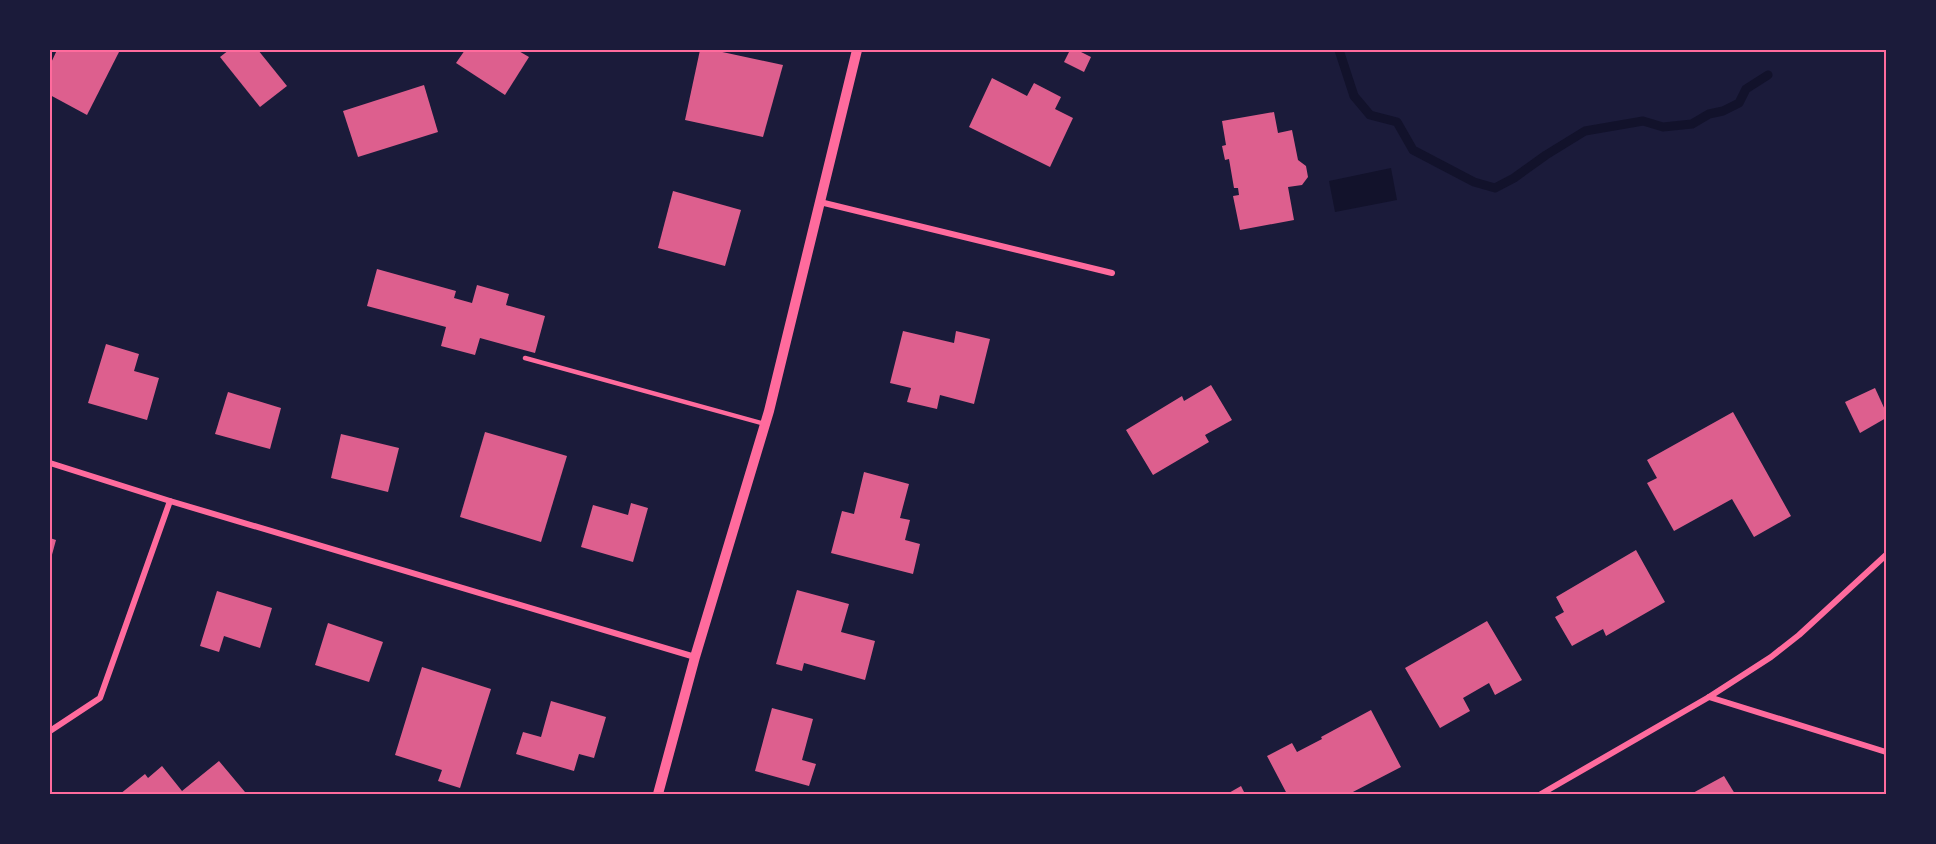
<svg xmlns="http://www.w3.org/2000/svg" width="1936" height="844" font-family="Georgia,serif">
  <rect width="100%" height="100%" fill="#1b1b3a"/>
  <!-- water -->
  <polygon fill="#12122b" points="1391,168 1397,200 1335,212 1329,181"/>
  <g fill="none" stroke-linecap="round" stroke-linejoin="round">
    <!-- stream -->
    <polyline stroke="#12122b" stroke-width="9" points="1339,50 1354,96 1370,115 1397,122 1413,150 1474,182 1495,188 1514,178 1546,155 1585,131 1643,121 1663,127 1692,124 1709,114 1723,111 1739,103 1746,89 1768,75"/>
  </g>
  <!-- building -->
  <g fill="#dd5f8e">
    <polygon points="57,50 120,50 87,115 50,95 50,65"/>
    <polygon points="229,50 258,50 287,86 260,107 220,57"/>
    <polygon points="465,50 517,50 529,57 505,95 456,63"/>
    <polygon points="700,50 713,50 783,65 763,137 685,120"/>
    <polygon points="1070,50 1077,50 1091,57 1084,72 1064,62"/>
    <polygon points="992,78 1027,96 1034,83 1061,97 1055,109 1073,118 1050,167 969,127"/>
    <polygon points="424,85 438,132 358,157 343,111"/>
    <polygon points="1274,112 1278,133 1292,130 1298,160 1306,166 1308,177 1302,185 1288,187 1294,220 1240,230 1233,196 1239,195 1238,188 1234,188 1229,159 1225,160 1222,146 1226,145 1222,121"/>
    <polygon points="673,191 741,210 725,266 658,248"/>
    <polygon points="377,269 456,291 454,298 472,303 477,285 509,294 506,305 545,316 535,353 480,338 475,355 441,346 446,327 367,306"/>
    <polygon points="903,331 954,343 956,331 990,339 974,404 940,395 937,409 907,402 911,388 890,383"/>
    <polygon points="106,344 139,354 134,371 159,378 147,420 88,403"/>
    <polygon points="1211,385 1232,420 1205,435 1209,442 1153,475 1126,430 1182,396 1184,401"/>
    <polygon points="1875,388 1886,412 1886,418 1860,433 1845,402"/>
    <polygon points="228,392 281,408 270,449 215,434"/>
    <polygon points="1733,412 1791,516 1754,537 1732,499 1674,531 1647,483 1657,478 1647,460"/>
    <polygon points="485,432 567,456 541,542 460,517"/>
    <polygon points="341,434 399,448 388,492 331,478"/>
    <polygon points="864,472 909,484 900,518 910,520 905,540 920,544 913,574 831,553 842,511 854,514"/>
    <polygon points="631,503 648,508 633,562 581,547 593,505 628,515"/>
    <polygon points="50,538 56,540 50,562"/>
    <polygon points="1636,550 1665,602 1606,636 1603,629 1572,646 1555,617 1564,612 1556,597"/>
    <polygon points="797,590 849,604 841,632 875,641 865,680 804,663 802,671 776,664"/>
    <polygon points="217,591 272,608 260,648 224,636 219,652 200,646"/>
    <polygon points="1487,621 1522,680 1495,695 1489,683 1463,698 1470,711 1440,728 1405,668"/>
    <polygon points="328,623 383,642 369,682 315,665"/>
    <polygon points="422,667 491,689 460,788 438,781 442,770 395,755"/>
    <polygon points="551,701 606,717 594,758 579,754 574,771 516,754 523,732 541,737"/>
    <polygon points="772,708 813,719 802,760 816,764 809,786 755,771"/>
    <polygon points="1371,710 1401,767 1349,794 1287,794 1267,756 1292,743 1297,752 1322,739 1321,737"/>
    <polygon points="219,761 245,792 242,794 120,794 145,774 148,778 162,766 182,791"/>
    <polygon points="1724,776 1735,794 1691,794"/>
    <polygon points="1241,786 1245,794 1227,794"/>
  </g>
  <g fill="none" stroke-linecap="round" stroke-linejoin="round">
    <!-- service -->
    <polyline stroke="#ff6b9d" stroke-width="4.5" points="525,358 765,424"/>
    <!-- minor -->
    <g stroke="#ff6b9d" stroke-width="6">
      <polyline points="820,202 1112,273"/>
      <polyline points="50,463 170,501 695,657"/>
      <polyline points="1709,697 1886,752"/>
      <polyline points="50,731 100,698 170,501"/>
      <polyline points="1541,794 1709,697 1771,657 1799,635 1886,555"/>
    </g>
    <!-- tertiary -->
    <polyline stroke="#ff6b9d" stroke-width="10" points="658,794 695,657 769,411 857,50"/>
  </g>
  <!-- border -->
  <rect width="1936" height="844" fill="none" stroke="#1b1b3a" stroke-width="102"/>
  <rect x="51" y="51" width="1834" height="742" fill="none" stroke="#ff6b9d" stroke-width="2"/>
</svg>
